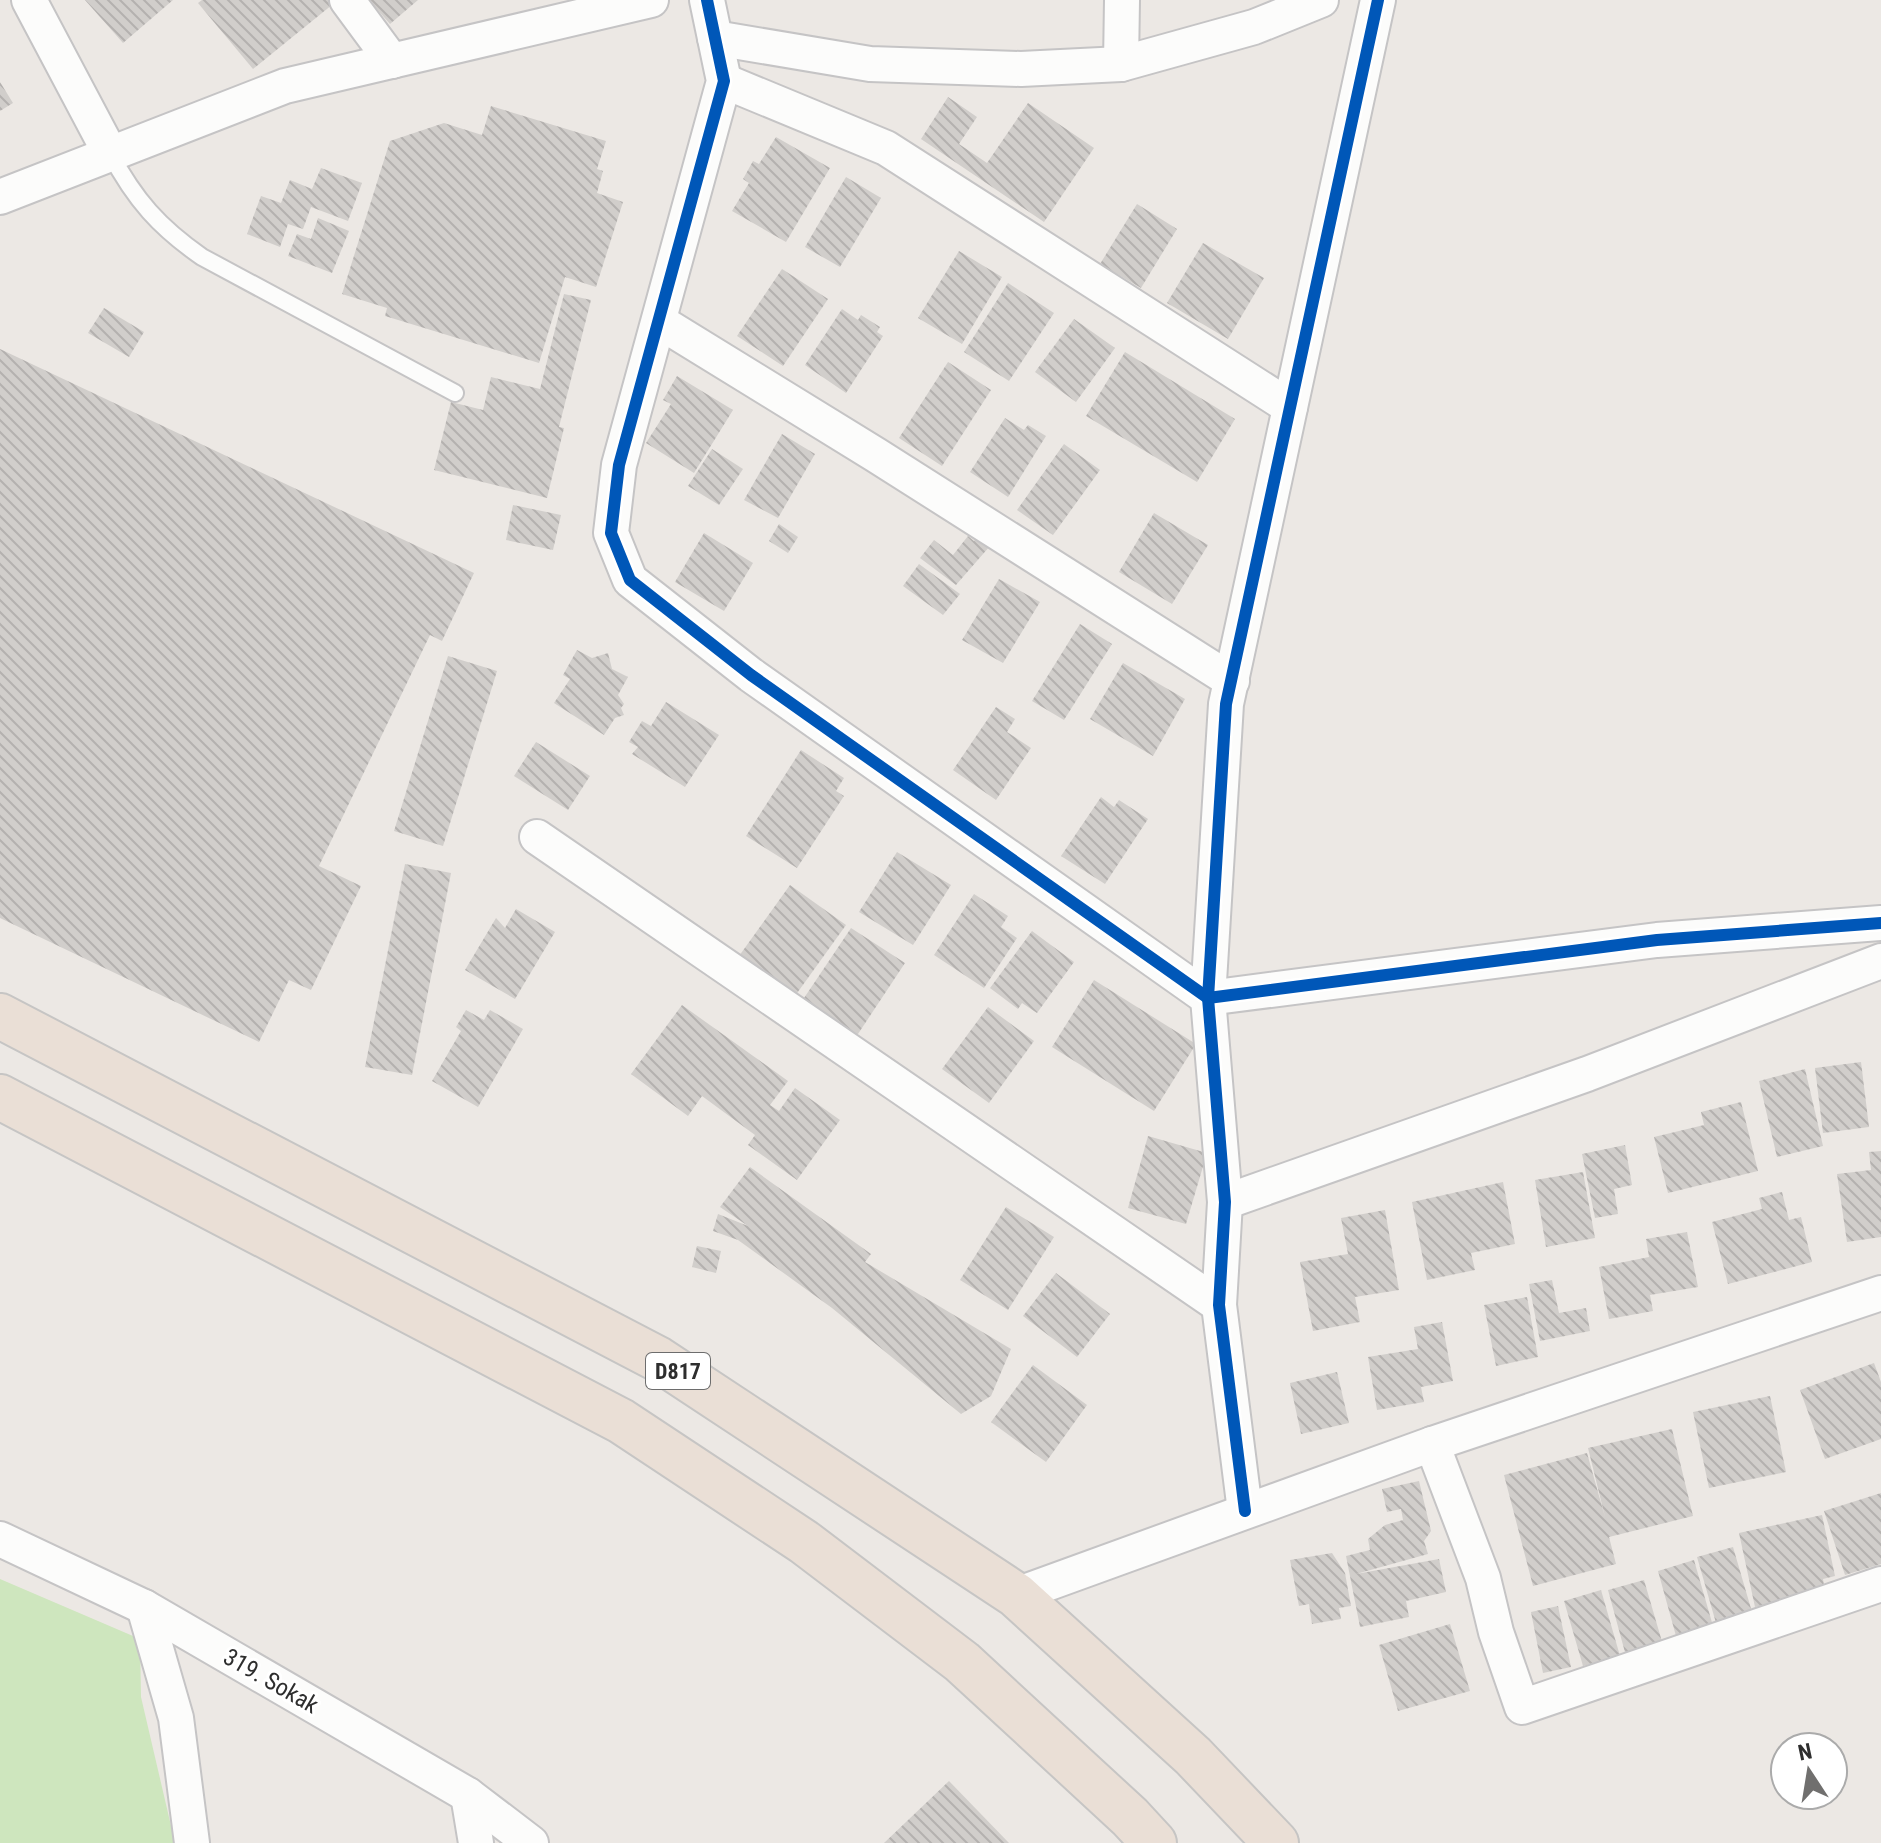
<svg xmlns="http://www.w3.org/2000/svg" width="1881" height="1843" font-family="'Roboto Condensed',sans-serif">
  <defs>
    <pattern id="building-back-hatch" width="6" height="6" patternUnits="userSpaceOnUse" patternTransform="scale(2)"><rect width="6" height="6" fill="#d1cecb"/><path d="M-1 5l2 2M0 0l6 6M5-1l2 2" fill="none" stroke="#b4b1af"/></pattern>
  </defs>
  <rect width="100%" height="100%" fill="#ece8e4"/>
  <!-- grass -->
  <polygon fill="#cee6be" points="0,1579 140,1639 141,1697 175,1843 0,1843"/>
  <!-- building -->
  <g fill="url(#building-back-hatch)">
    <polygon points="85,0 173,0 123,43"/>
    <polygon points="202,0 338,0 253,69 198,3"/>
    <polygon points="369,0 418,0 390,24"/>
    <polygon points="0,82 13,103 0,111"/>
    <polygon points="948,97 977,117 959,144 987,163 1028,103 1094,148 1044,222 921,139"/>
    <polygon points="491,106 606,141 597,169 603,171 597,193 623,202 596,287 565,277 539,363 385,316 387,308 342,294 390,141 444,123 482,135"/>
    <polygon points="776,137 830,168 786,242 732,211 749,183 743,179 753,161 759,164"/>
    <polygon points="321,168 362,183 348,221 311,207 303,229 288,224 280,247 247,234 261,196 281,203 290,180 312,189"/>
    <polygon points="846,177 881,198 840,267 805,247"/>
    <polygon points="1137,204 1177,229 1141,288 1100,264"/>
    <polygon points="318,218 349,231 332,273 288,256 297,234 311,239"/>
    <polygon points="1203,243 1264,278 1228,339 1167,303"/>
    <polygon points="959,251 1002,277 962,344 918,318"/>
    <polygon points="782,269 828,299 783,366 737,336"/>
    <polygon points="1008,283 1054,313 1009,381 964,352"/>
    <polygon points="564,294 591,300 559,427 564,428 547,498 434,470 451,402 483,410 491,377 540,389"/>
    <polygon points="104,308 144,332 129,357 88,333"/>
    <polygon points="842,309 858,320 861,315 880,327 877,332 883,336 846,393 805,365"/>
    <polygon points="1074,319 1115,348 1076,402 1035,372"/>
    <polygon points="0,349 474,573 442,641 430,635 319,866 361,886 311,990 289,980 259,1042 0,918"/>
    <polygon points="1125,352 1235,419 1197,482 1086,416"/>
    <polygon points="948,362 991,390 942,466 899,438"/>
    <polygon points="677,376 733,410 694,473 646,443 671,404 663,400"/>
    <polygon points="1005,418 1024,430 1028,425 1046,436 1008,497 970,472"/>
    <polygon points="782,434 815,454 778,518 744,500"/>
    <polygon points="1064,444 1100,470 1053,535 1017,510"/>
    <polygon points="712,449 743,469 719,505 688,486"/>
    <polygon points="513,505 561,515 553,550 506,540"/>
    <polygon points="1154,513 1208,545 1172,604 1119,572"/>
    <polygon points="779,524 798,537 788,553 769,541"/>
    <polygon points="704,533 753,563 724,611 675,582"/>
    <polygon points="968,536 974,541 978,536 990,546 956,585 920,558 934,540 953,555"/>
    <polygon points="919,564 960,594 943,615 903,586"/>
    <polygon points="999,579 1040,602 1003,663 962,640"/>
    <polygon points="1080,624 1112,644 1064,720 1032,701"/>
    <polygon points="577,650 592,658 608,653 612,669 628,677 618,695 624,704 621,708 624,715 615,718 604,735 554,703 570,679 563,675"/>
    <polygon points="448,656 497,671 443,846 394,831"/>
    <polygon points="1123,663 1185,699 1153,756 1090,719"/>
    <polygon points="666,702 719,735 685,787 632,754 638,747 629,742 642,721 651,726"/>
    <polygon points="996,707 1015,719 1007,732 1031,748 996,800 953,770"/>
    <polygon points="536,742 590,776 568,810 514,776"/>
    <polygon points="801,750 844,778 836,791 844,796 797,868 746,836"/>
    <polygon points="1101,797 1114,807 1119,800 1148,819 1105,884 1061,856"/>
    <polygon points="897,852 951,885 913,945 859,912"/>
    <polygon points="405,864 451,873 412,1075 365,1067"/>
    <polygon points="790,885 846,925 795,996 739,956"/>
    <polygon points="974,894 1008,916 1001,927 1017,938 984,988 934,955"/>
    <polygon points="516,909 555,932 515,999 465,970 496,918 505,928"/>
    <polygon points="851,928 905,963 856,1037 802,1001"/>
    <polygon points="1032,931 1074,962 1037,1013 1022,1003 1018,1009 990,988"/>
    <polygon points="1094,980 1196,1044 1154,1111 1052,1047"/>
    <polygon points="682,1005 788,1081 770,1105 779,1111 795,1088 840,1120 797,1180 748,1145 755,1135 702,1096 688,1116 631,1074"/>
    <polygon points="988,1007 1034,1041 989,1103 942,1069"/>
    <polygon points="466,1010 484,1020 490,1010 523,1029 478,1107 432,1081 461,1031 456,1027"/>
    <polygon points="1861,1062 1869,1127 1823,1133 1815,1068"/>
    <polygon points="1805,1069 1823,1146 1777,1157 1759,1081"/>
    <polygon points="1741,1102 1758,1171 1668,1193 1654,1137 1704,1125 1701,1112"/>
    <polygon points="1148,1136 1207,1153 1186,1224 1128,1208"/>
    <polygon points="1625,1145 1632,1185 1614,1189 1618,1214 1595,1218 1582,1154"/>
    <polygon points="1881,1151 1881,1237 1847,1242 1837,1174 1871,1170 1869,1152"/>
    <polygon points="750,1167 871,1254 865,1262 1011,1349 991,1396 961,1414 832,1308 738,1240 713,1231 718,1214 748,1226 720,1207"/>
    <polygon points="1583,1172 1595,1238 1546,1247 1535,1180"/>
    <polygon points="1503,1182 1515,1244 1471,1253 1475,1270 1427,1280 1412,1202"/>
    <polygon points="1782,1192 1789,1220 1801,1217 1812,1262 1728,1284 1712,1222 1762,1209 1759,1198"/>
    <polygon points="1006,1207 1054,1237 1008,1310 960,1280"/>
    <polygon points="1385,1210 1399,1290 1355,1297 1360,1322 1313,1331 1300,1262 1348,1254 1341,1218"/>
    <polygon points="1687,1232 1698,1287 1650,1295 1653,1311 1609,1319 1599,1267 1649,1257 1646,1239"/>
    <polygon points="697,1246 721,1251 716,1273 692,1267"/>
    <polygon points="1056,1273 1110,1314 1077,1357 1023,1316"/>
    <polygon points="1552,1280 1559,1313 1586,1308 1590,1331 1540,1341 1529,1284"/>
    <polygon points="1527,1297 1538,1357 1496,1366 1484,1305"/>
    <polygon points="1442,1322 1453,1381 1421,1387 1424,1402 1377,1410 1368,1357 1418,1349 1414,1327"/>
    <polygon points="1874,1363 1881,1382 1881,1439 1825,1459 1800,1390"/>
    <polygon points="1033,1365 1087,1405 1046,1462 991,1422"/>
    <polygon points="1337,1372 1349,1423 1301,1434 1290,1383"/>
    <polygon points="1770,1396 1786,1472 1709,1488 1693,1412"/>
    <polygon points="1672,1429 1693,1516 1609,1537 1616,1564 1533,1586 1504,1475 1587,1453 1605,1517 1588,1448"/>
    <polygon points="1419,1481 1431,1531 1424,1541 1428,1554 1356,1574 1439,1559 1446,1592 1406,1601 1409,1617 1360,1627 1346,1556 1370,1550 1368,1539 1385,1525 1403,1520 1401,1509 1387,1512 1382,1489"/>
    <polygon points="1881,1493 1881,1564 1845,1575 1824,1511"/>
    <polygon points="1822,1515 1835,1576 1823,1579 1825,1591 1755,1607 1739,1533"/>
    <polygon points="1733,1547 1752,1612 1716,1623 1697,1557"/>
    <polygon points="1332,1553 1345,1573 1351,1606 1339,1608 1341,1619 1312,1624 1309,1604 1299,1606 1290,1560"/>
    <polygon points="1694,1560 1713,1626 1676,1636 1658,1571"/>
    <polygon points="1644,1580 1663,1645 1626,1656 1608,1590"/>
    <polygon points="1601,1590 1620,1656 1583,1666 1564,1601"/>
    <polygon points="1558,1606 1571,1667 1543,1673 1531,1612"/>
    <polygon points="1450,1624 1470,1691 1398,1711 1379,1645"/>
    <polygon points="949,1781 1009,1843 884,1843"/>
  </g>
  <g fill="none" stroke-linecap="round" stroke-linejoin="round">
    <defs>
      <path id="lane" d="M110,153C135,200 159,227 202,257L455,393"/>
      <g id="street">
        <polyline points="29,0 110,153"/>
        <polyline points="347,0 392,61"/>
        <polyline points="707,0 724,81 619,465 611,533 630,580 751,675 1208,998 1657,940 1881,923"/>
        <polyline points="715,38 870,64 1021,69 1121,64 1254,27 1321,0"/>
        <polyline points="1121,64 1122,0"/>
        <polyline points="724,81 886,148 1290,407"/>
        <polyline points="0,197 285,86 651,0"/>
        <polyline points="660,322 876,455 1232,681"/>
        <polyline points="537,837 1219,1305"/>
        <polyline points="1225,1202 1587,1074 1881,961"/>
        <polyline points="1432,1444 1483,1578 1496,1632 1522,1707 1881,1584"/>
        <polyline points="1245,1511 1219,1305 1225,1202 1208,998 1226,704 1378,0"/>
        <polyline points="0,1539 144,1607 468,1795 531,1843"/>
        <polyline points="1016,1595 1432,1444 1881,1293"/>
        <polyline points="144,1607 176,1718 192,1843"/>
        <polyline points="468,1795 476,1843"/>
      </g>
      <g id="highway">
        <polyline points="0,1016 658,1359 1016,1595 1193,1756 1276,1843"/>
        <polyline points="0,1097 621,1421 804,1542 962,1662 1130,1817 1154,1843"/>
      </g>
    </defs>
    <!-- lane casing -->
    <use href="#lane" stroke="#c5c4c5" stroke-width="20"/>
    <!-- street casing -->
    <use href="#street" stroke="#c5c4c5" stroke-width="38"/>
    <!-- highway casing -->
    <use href="#highway" stroke="#c6c5c4" stroke-width="48"/>
    <!-- lane -->
    <use href="#lane" stroke="#fcfcfb" stroke-width="16"/>
    <!-- street -->
    <use href="#street" stroke="#fcfcfb" stroke-width="34"/>
    <!-- highway -->
    <use href="#highway" stroke="#eadfd6" stroke-width="44"/>
    <defs>
      <g id="cycleway">
        <polyline points="707,0 724,81 619,465 611,533 630,580 751,675 1208,998 1657,940 1881,923"/>
        <polyline points="1245,1511 1219,1305 1225,1202 1208,998 1226,704 1378,0"/>
      </g>
    </defs>
    <!-- cycleway casing -->
    <use href="#cycleway" stroke="#fff" stroke-width="17"/>
    <!-- cycleway -->
    <use href="#cycleway" stroke="#0057b8" stroke-width="12"/>
  </g>
  <g text-anchor="middle" dominant-baseline="central" stroke-width="6" stroke-linejoin="round" paint-order="stroke">
    <!-- shield labels -->
    <rect fill="#fff" stroke="#6d6d6d" stroke-width="2" x="646" y="1353" width="64" height="36" rx="6"/>
    <g font-size="22" font-weight="bold" fill="#2e2e2e">
      <text x="678" y="1371">D817</text>
    </g>
    <!-- street labels -->
    <g font-size="24" fill="#2e2e2e" stroke="#fff">
      <text transform="translate(271 1681) rotate(30)">319. Sokak</text>
    </g>
  </g>
  <!-- north arrow -->
  <g transform="translate(1809 1771) rotate(348)"><circle r="38" fill="#ffffff" stroke="#ababab" stroke-width="2"/>
  <path d="M0-6L14 30L0 20L-14 30Z" fill="#706f6e"/>
  <text y="-12" font-size="22" font-weight="bold" text-anchor="middle" fill="#2e2e2e">N</text>
  </g>
</svg>
